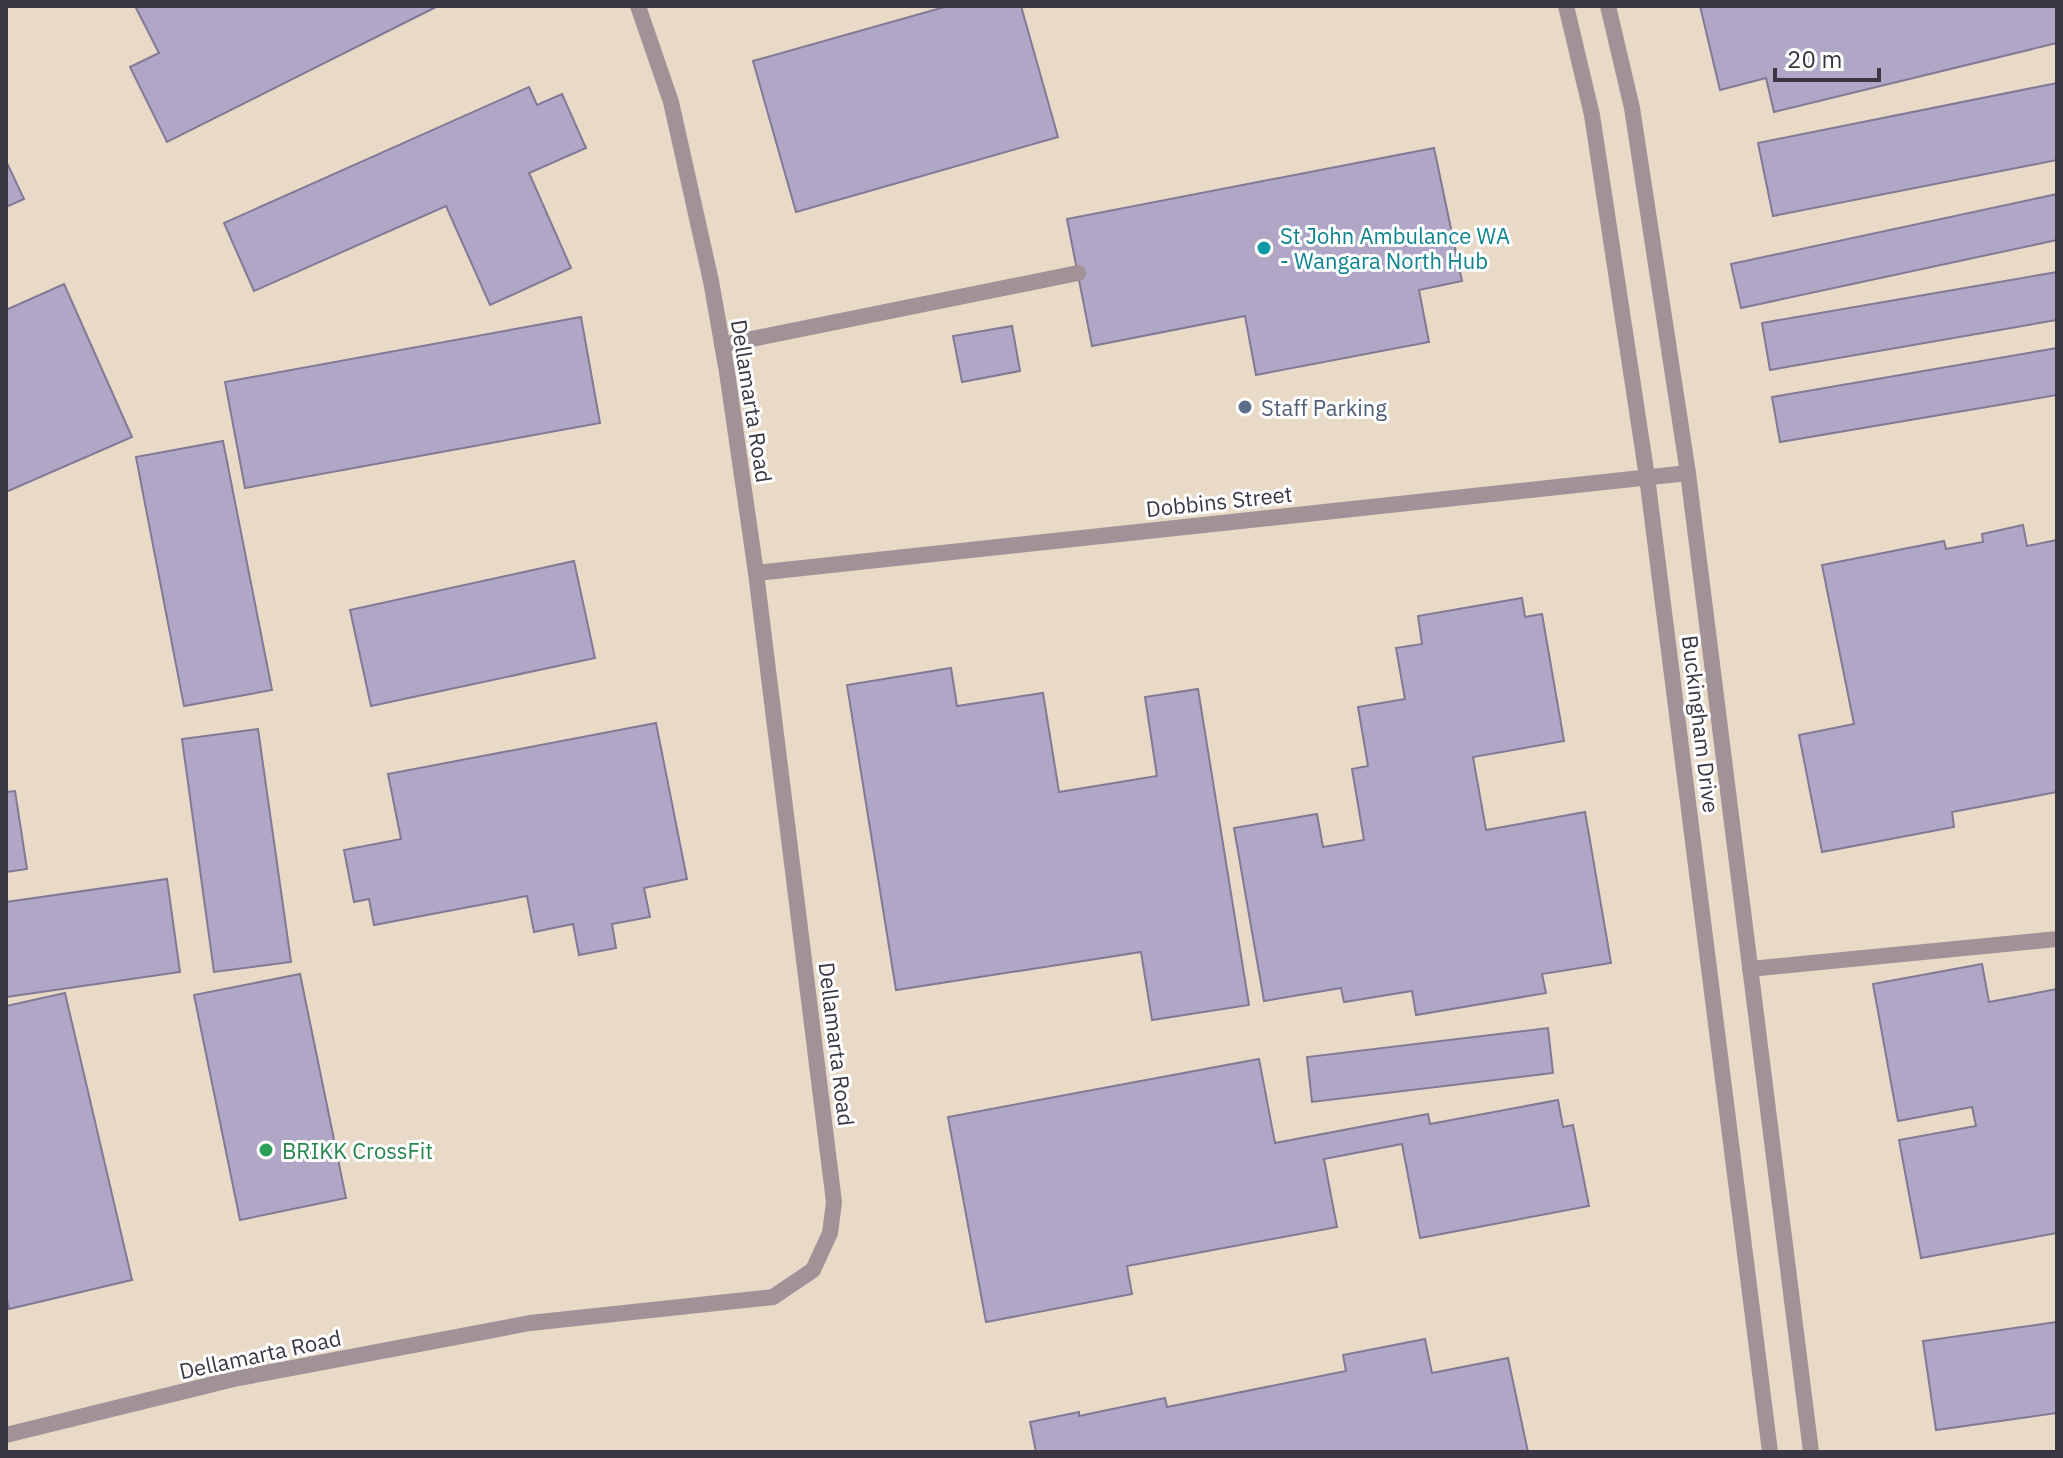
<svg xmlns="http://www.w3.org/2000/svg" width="2063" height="1458" font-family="'IBM Plex Sans',sans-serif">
  <rect width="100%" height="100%" fill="#e8e1fb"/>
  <!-- industrial -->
  <rect fill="#e9d9c7" x="6" y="6" width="2051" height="1446"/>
  <!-- building -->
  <g fill="#afa7c5" stroke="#827996" stroke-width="2">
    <polygon points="135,6 438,6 167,142 130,67 159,53"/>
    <polygon points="948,6 1021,6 1058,137 796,212 753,61"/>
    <polygon points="1700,6 2057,6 2057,43 1774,112 1766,78 1720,90"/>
    <polygon points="2057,83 2057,160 1773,216 1758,143"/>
    <polygon points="529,87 537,105 562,94 586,148 529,173 571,268 490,305 446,206 254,291 224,223"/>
    <polygon points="1434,148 1462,281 1419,290 1429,342 1256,375 1245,316 1092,346 1067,219"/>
    <polygon points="6,161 24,199 6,207"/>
    <polygon points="2057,194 2057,240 1741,308 1731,264"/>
    <polygon points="2057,272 2057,320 1770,370 1762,323"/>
    <polygon points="64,284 132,437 6,492 6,310"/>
    <polygon points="581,317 600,423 245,488 225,382"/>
    <polygon points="1012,326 1020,371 962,382 953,336"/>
    <polygon points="2057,348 2057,395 1780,442 1772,397"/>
    <polygon points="223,441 272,690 184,706 136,457"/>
    <polygon points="2023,525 2027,546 2057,540 2057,792 1952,812 1954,827 1822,852 1799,735 1854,724 1822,565 1944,541 1946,549 1983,542 1982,534"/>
    <polygon points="574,561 595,658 371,706 350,610"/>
    <polygon points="1522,598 1525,617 1542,614 1564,741 1473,757 1486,830 1585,812 1611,963 1542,974 1546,993 1416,1015 1412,991 1344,1002 1341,988 1264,1001 1234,828 1317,814 1323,847 1364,840 1352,769 1368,766 1358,707 1405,699 1396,648 1422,644 1418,616"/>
    <polygon points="951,668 957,706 1043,693 1059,792 1157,776 1145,697 1198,689 1249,1005 1152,1020 1141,952 896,990 847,685"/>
    <polygon points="656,723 687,879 644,888 650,917 612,924 616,948 579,955 573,924 534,932 527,896 374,925 369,899 354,902 344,850 401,839 388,774"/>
    <polygon points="258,729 291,962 214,972 182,739"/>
    <polygon points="15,791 27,869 6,872 6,792"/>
    <polygon points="167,879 180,972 6,997 6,899 6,902"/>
    <polygon points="1982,964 1989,1002 2057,989 2057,1233 1921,1258 1899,1140 1976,1126 1972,1107 1898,1121 1873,984"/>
    <polygon points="300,974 346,1198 240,1220 194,995"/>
    <polygon points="65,993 132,1280 9,1309 6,1295 6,1006"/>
    <polygon points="1548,1028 1553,1073 1312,1102 1307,1057"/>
    <polygon points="1259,1059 1275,1143 1428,1114 1430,1124 1558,1100 1563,1127 1573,1125 1589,1206 1420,1238 1402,1144 1324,1159 1337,1227 1127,1266 1132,1294 986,1322 948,1117"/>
    <polygon points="2057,1322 2057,1413 1936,1430 1923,1341"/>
    <polygon points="1425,1339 1432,1373 1508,1358 1528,1452 1036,1452 1030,1422 1079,1412 1079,1416 1165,1398 1167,1407 1346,1371 1343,1355"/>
  </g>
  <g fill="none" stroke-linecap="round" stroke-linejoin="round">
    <!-- service -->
    <g stroke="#a19298" stroke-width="16">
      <polyline points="722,345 1078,273"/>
      <polyline points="1750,969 2057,939"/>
    </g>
    <!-- minor -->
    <g stroke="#a19298" stroke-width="16">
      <polyline points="756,573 1688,473"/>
      <polyline points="6,1435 234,1379 530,1323 773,1297 813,1270 830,1233 834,1202 756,573 727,372 711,281 671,102 638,6"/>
    </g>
    <!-- tertiary -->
    <g stroke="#a19298" stroke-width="16">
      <polyline points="1566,6 1592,115 1647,477 1770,1452"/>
      <polyline points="1608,6 1632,108 1688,473 1811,1452"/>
    </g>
  </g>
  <!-- markers -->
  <circle fill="#0f9aa8" stroke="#fff" stroke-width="3" cx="1264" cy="248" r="8"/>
  <circle fill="#5c6f8a" stroke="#fff" stroke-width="3" cx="1245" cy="407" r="8"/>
  <circle fill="#2e9e5b" stroke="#fff" stroke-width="3" cx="266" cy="1150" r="8"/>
  <g text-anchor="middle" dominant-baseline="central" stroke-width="6" stroke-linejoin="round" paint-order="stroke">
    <!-- culture labels -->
    <g font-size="22" fill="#0d838f" stroke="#fff" text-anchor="start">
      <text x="1280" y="235">St John Ambulance WA<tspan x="1280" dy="25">- Wangara North Hub</tspan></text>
    </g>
    <!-- street labels -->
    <g font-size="22" fill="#3a3643" stroke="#fff">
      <text transform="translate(752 401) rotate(81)">Dellamarta Road</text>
      <text transform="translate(1219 501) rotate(-6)">Dobbins Street</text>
      <text transform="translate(1701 724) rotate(83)">Buckingham Drive</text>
      <text transform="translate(837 1044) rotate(83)">Dellamarta Road</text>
      <text transform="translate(260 1354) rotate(-12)">Dellamarta Road</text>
    </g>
    <!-- service labels -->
    <g font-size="22" fill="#4e5e75" stroke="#fff" text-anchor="start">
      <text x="1261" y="407">Staff Parking</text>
    </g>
    <!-- leisure labels -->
    <g font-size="22" fill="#27864d" stroke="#fff" text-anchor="start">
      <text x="282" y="1150">BRIKK CrossFit</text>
    </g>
  </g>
  <!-- border -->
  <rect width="2063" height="1458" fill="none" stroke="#3a3643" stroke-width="16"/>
  <!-- scale -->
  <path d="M1775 68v12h104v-12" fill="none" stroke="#3a3643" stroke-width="4"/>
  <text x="1787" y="68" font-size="24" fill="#3a3643" stroke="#ffffff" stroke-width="6" paint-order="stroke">20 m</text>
</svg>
